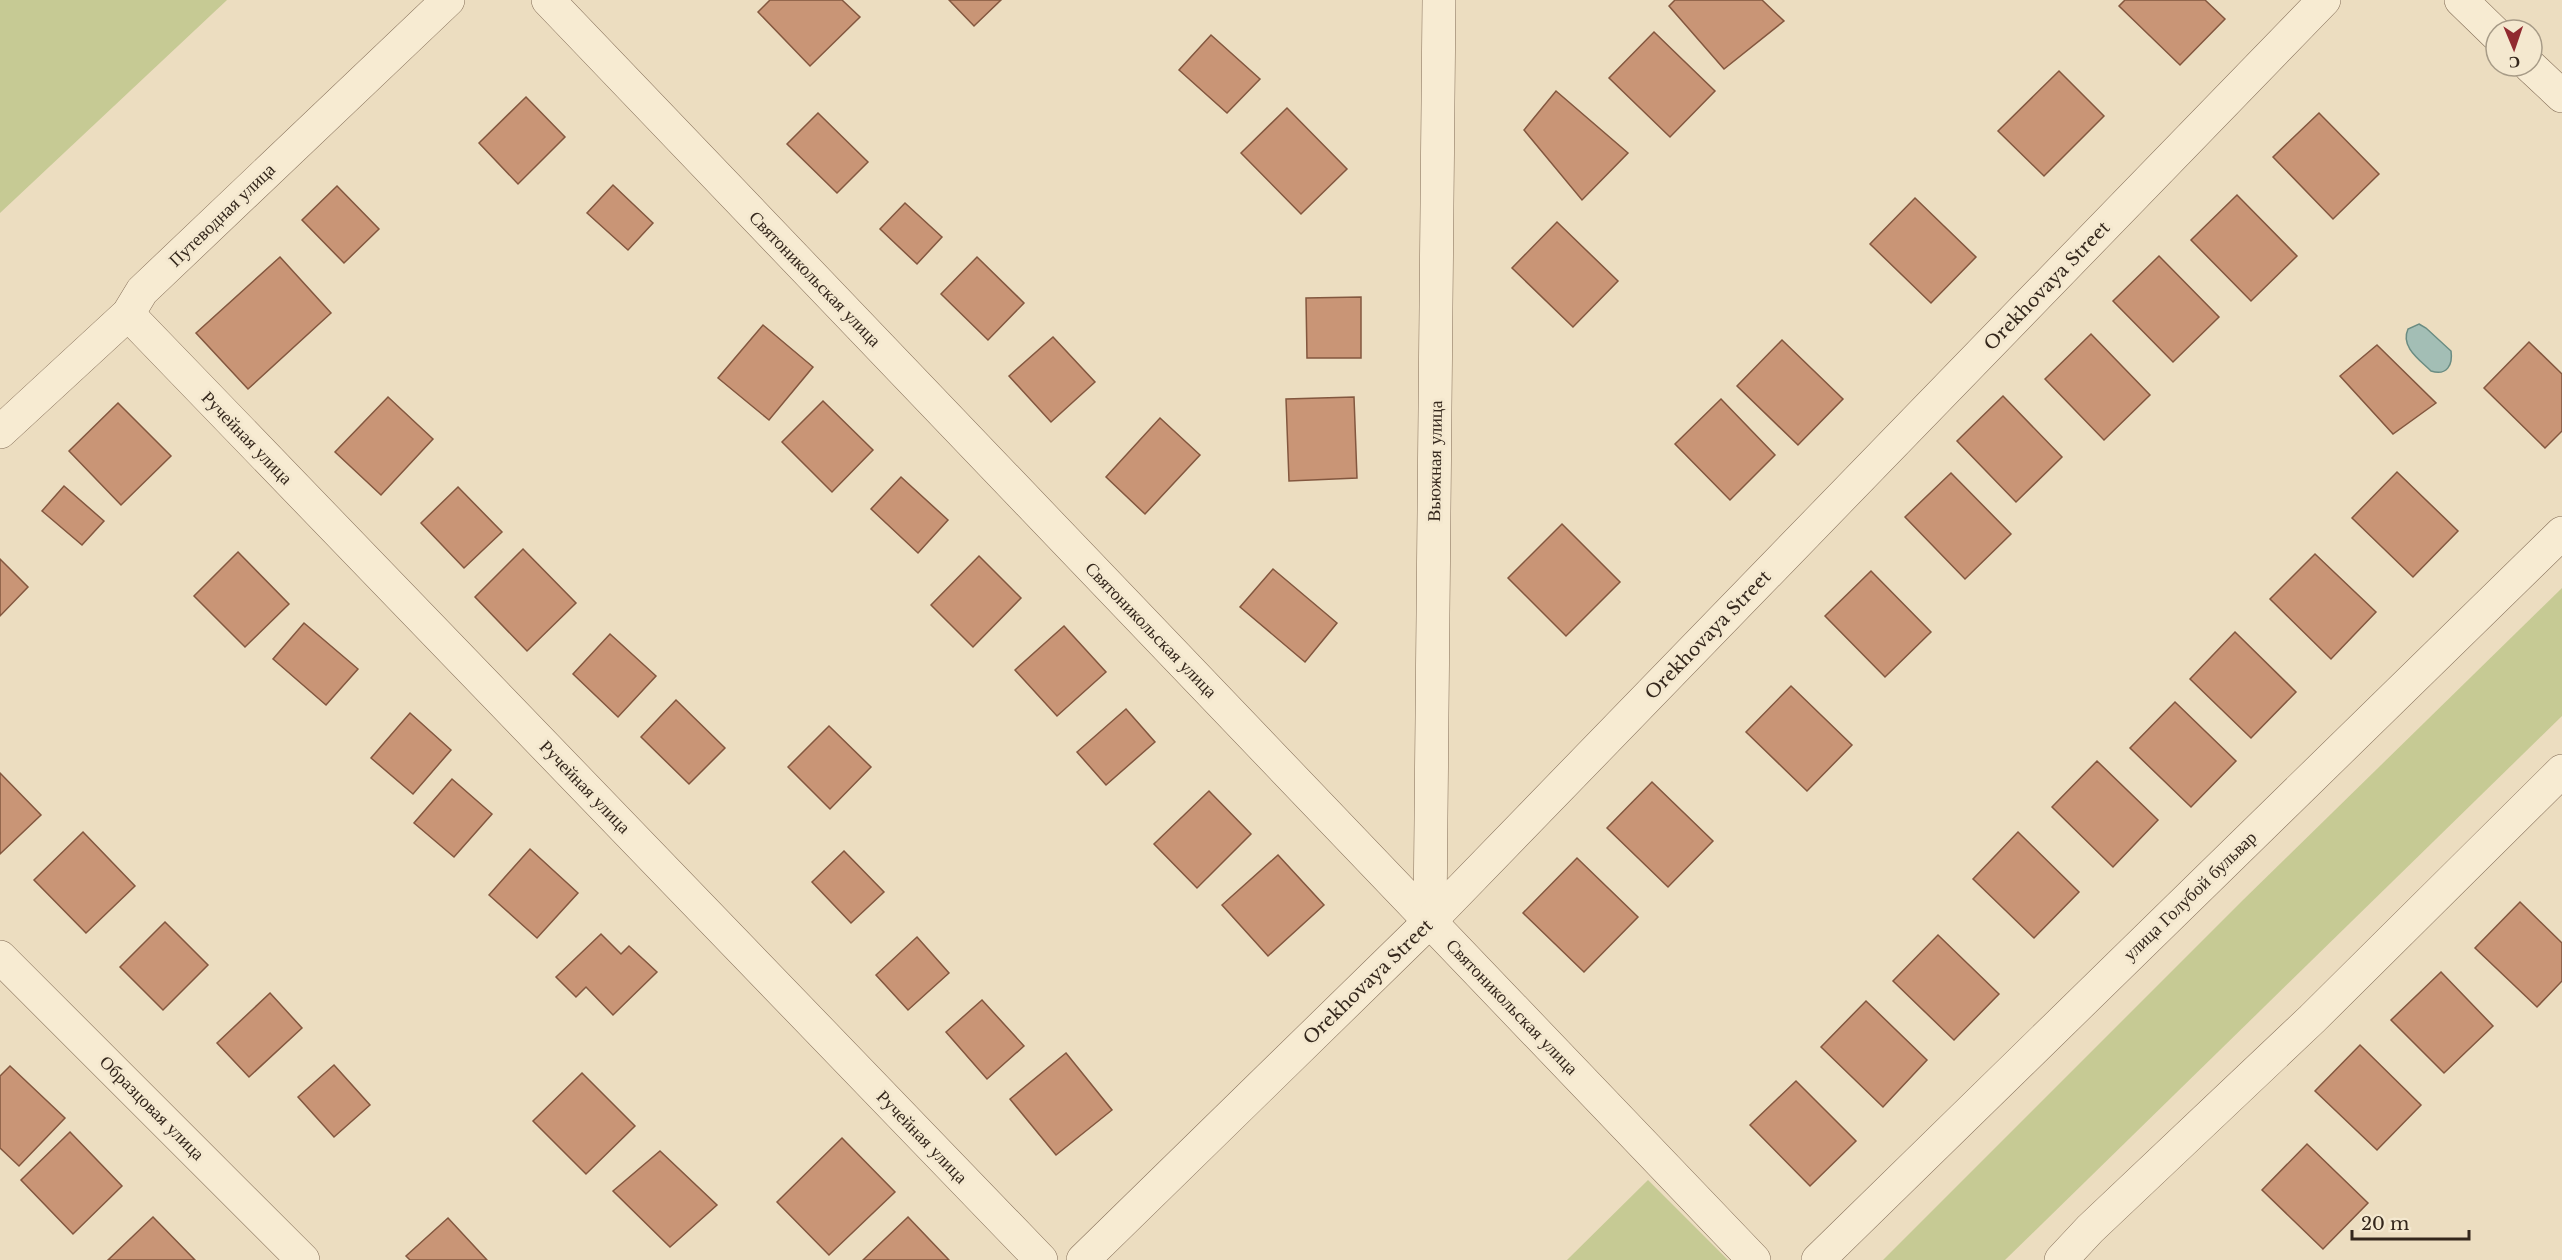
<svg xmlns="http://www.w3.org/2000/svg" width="2562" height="1260" font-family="'Libre Baskerville',serif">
  <rect width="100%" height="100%" fill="#ecddc0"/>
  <!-- green -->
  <g fill="#c6ca94">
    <polygon points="0,0 227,0 0,213"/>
    <polygon points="2562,588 2562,716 2005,1260 1883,1260 2242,901"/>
    <polygon points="1648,1180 1728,1260 1567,1260"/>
  </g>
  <!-- water -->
  <path fill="#a3beb5" stroke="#6a8c82" stroke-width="1.5" d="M2419,324L2426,328L2451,351C2453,365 2447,376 2431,371C2420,360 2400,347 2408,329Z"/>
  <!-- building -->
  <g fill="#c99576" stroke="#83573f" stroke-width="1.5">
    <polygon points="770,0 842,0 860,17 810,66 758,12"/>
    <polygon points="949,0 1001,0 974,26"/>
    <polygon points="1675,0 1762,0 1784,21 1724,69 1669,6"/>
    <polygon points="2125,0 2205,0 2225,19 2180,65 2119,6"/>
    <polygon points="1654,32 1715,91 1670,137 1609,78"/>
    <polygon points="1211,35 1260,79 1227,113 1179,70"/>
    <polygon points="2059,71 2104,116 2044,176 1998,131"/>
    <polygon points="1556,91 1628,153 1582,200 1524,130"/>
    <polygon points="526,97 565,137 518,184 479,143"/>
    <polygon points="1287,108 1347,169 1301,214 1241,153"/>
    <polygon points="818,113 868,162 837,193 787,144"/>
    <polygon points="2319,113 2379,174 2333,219 2273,157"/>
    <polygon points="613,185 653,223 628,250 587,213"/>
    <polygon points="337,186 379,229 344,263 302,220"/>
    <polygon points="2237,195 2297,256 2251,301 2191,240"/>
    <polygon points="1915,198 1976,257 1931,303 1870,244"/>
    <polygon points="905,203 942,237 917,264 880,229"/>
    <polygon points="1557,222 1618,281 1573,327 1512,268"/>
    <polygon points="2159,256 2219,317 2173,362 2113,301"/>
    <polygon points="280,257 331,313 248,389 196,333"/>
    <polygon points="977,257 1024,303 988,340 941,294"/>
    <polygon points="1361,297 1361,358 1307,358 1306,298"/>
    <polygon points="763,325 813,367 769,420 718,378"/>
    <polygon points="2091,334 2150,395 2104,440 2045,379"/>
    <polygon points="1053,337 1095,382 1051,422 1009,376"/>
    <polygon points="1782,340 1843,399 1798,445 1737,386"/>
    <polygon points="2529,342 2562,374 2562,431 2545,448 2484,388"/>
    <polygon points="2377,345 2436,403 2393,434 2340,376"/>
    <polygon points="2003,396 2062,457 2016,502 1957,441"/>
    <polygon points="388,397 433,439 381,495 335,452"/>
    <polygon points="1354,397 1357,478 1289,481 1286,399"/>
    <polygon points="1721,399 1775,455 1730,500 1675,444"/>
    <polygon points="823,401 873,450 832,492 782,442"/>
    <polygon points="118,403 171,456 121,505 69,451"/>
    <polygon points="1160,418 1200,455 1145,514 1106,477"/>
    <polygon points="2397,472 2458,531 2413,577 2352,518"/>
    <polygon points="1951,473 2011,534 1965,579 1905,517"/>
    <polygon points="901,477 948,520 918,553 871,509"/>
    <polygon points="64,486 104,521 82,545 42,511"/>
    <polygon points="458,487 502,532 464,568 421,523"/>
    <polygon points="1562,524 1620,582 1566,636 1508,578"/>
    <polygon points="523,549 576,603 527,651 475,597"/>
    <polygon points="238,552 289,604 245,647 194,596"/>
    <polygon points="2315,554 2376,612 2331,659 2270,599"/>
    <polygon points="979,556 1021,598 973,647 931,605"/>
    <polygon points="0,559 28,587 0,616"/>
    <polygon points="1273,569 1337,623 1305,662 1240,607"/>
    <polygon points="1871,571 1931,632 1885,677 1825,616"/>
    <polygon points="304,623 358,669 326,705 273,659"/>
    <polygon points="1064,626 1106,672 1057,716 1015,670"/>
    <polygon points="2235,632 2296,692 2251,738 2190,679"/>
    <polygon points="610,634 656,676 618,717 573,674"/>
    <polygon points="1791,686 1852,745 1807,791 1746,732"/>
    <polygon points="676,700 725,748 689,784 641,737"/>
    <polygon points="2175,702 2236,761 2191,807 2130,748"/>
    <polygon points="1126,709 1155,742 1106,785 1077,752"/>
    <polygon points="410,713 451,750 413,794 371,758"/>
    <polygon points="829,726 871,767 830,809 788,767"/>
    <polygon points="2097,761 2158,820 2113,867 2052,807"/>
    <polygon points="0,773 41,815 0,854"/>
    <polygon points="452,779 492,814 454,857 414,823"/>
    <polygon points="1652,782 1713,841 1668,887 1607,828"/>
    <polygon points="1209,791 1251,834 1197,888 1154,844"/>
    <polygon points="83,832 135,886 86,933 34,880"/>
    <polygon points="2018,832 2079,892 2034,938 1973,879"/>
    <polygon points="530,849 578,893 537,938 489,895"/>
    <polygon points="844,851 884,892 851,923 812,882"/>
    <polygon points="1278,855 1324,905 1268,956 1222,905"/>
    <polygon points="1577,858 1638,917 1584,972 1523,913"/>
    <polygon points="2520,902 2562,943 2562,981 2537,1007 2475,948"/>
    <polygon points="165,922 208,965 163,1010 120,967"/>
    <polygon points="601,934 621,954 629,946 657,972 613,1015 586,987 576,997 556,977"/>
    <polygon points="1938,935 1999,994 1954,1040 1893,981"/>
    <polygon points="917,937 949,973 908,1010 876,975"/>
    <polygon points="2441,972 2493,1026 2444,1073 2391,1020"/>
    <polygon points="270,993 302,1028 249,1077 217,1043"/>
    <polygon points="982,1000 1024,1046 987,1079 946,1032"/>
    <polygon points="1866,1001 1927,1060 1883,1107 1821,1047"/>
    <polygon points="2360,1045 2421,1105 2377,1150 2315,1091"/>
    <polygon points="1066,1053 1112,1110 1056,1155 1010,1099"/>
    <polygon points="334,1065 370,1105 334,1137 298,1097"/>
    <polygon points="10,1066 65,1118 19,1166 0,1148 0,1076"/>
    <polygon points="582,1073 635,1126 586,1174 533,1121"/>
    <polygon points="1796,1081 1856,1141 1810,1186 1750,1125"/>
    <polygon points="70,1132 122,1186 73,1234 21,1180"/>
    <polygon points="842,1138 895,1192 829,1255 777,1202"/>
    <polygon points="2307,1144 2368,1203 2323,1249 2262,1190"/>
    <polygon points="660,1151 717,1205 670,1247 613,1191"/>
    <polygon points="153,1217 195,1260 108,1260"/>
    <polygon points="908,1217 949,1260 863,1260"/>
    <polygon points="448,1218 487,1260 410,1260 406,1256"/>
  </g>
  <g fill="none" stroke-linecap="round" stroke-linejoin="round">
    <defs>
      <g id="street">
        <polyline points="548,0 1754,1260"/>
        <polyline points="2461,0 2496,34"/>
        <polyline points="2530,66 2562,96"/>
        <polyline points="128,314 1041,1260"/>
        <polyline points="0,432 128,314 142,291 448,0"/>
        <polyline points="1430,921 1439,0"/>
        <polyline points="0,957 303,1260"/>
        <polyline points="1083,1260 1430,921 2324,0"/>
        <polyline points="1818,1260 2562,533"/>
        <polyline points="2061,1260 2090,1229 2312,1019 2562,771"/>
      </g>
    </defs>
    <!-- street casing -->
    <use href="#street" stroke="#846e58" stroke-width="34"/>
    <!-- street -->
    <use href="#street" stroke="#f7ebd2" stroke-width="33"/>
  </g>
  <g text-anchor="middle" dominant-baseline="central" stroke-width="6" stroke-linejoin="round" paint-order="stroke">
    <!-- street labels -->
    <g font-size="18" fill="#34271c" stroke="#f4e8cf">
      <text transform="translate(222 215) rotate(-44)">Путеводная улица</text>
      <text transform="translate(815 279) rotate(46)">Святоникольская улица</text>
      <text transform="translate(2047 286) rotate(-46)">Orekhovaya Street</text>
      <text transform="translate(247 438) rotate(46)">Ручейная улица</text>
      <text transform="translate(1435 461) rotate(-89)">Вьюжная улица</text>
      <text transform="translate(1151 630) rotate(46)">Святоникольская улица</text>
      <text transform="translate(1708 635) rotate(-46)">Orekhovaya Street</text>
      <text transform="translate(585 787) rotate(46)">Ручейная улица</text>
      <text transform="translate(2190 896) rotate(-44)">улица Голубой бульвар</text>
      <text transform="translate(1368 982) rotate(-44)">Orekhovaya Street</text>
      <text transform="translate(1512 1007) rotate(46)">Святоникольская улица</text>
      <text transform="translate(152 1108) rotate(45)">Образцовая улица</text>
      <text transform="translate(922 1137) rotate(46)">Ручейная улица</text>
    </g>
  </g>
  <!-- north arrow -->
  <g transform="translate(2514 48) rotate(178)"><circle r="28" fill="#f4e8cf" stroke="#a79b87" stroke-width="1.5"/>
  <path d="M0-4.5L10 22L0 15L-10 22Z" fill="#912a30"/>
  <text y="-9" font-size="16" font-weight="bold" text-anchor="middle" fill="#34271c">С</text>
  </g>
  <!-- scale -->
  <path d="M2352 1230v9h117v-9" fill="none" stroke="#34271c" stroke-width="3"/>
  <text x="2361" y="1230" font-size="18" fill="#34271c" stroke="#f4e8cf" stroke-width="4.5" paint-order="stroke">20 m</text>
</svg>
